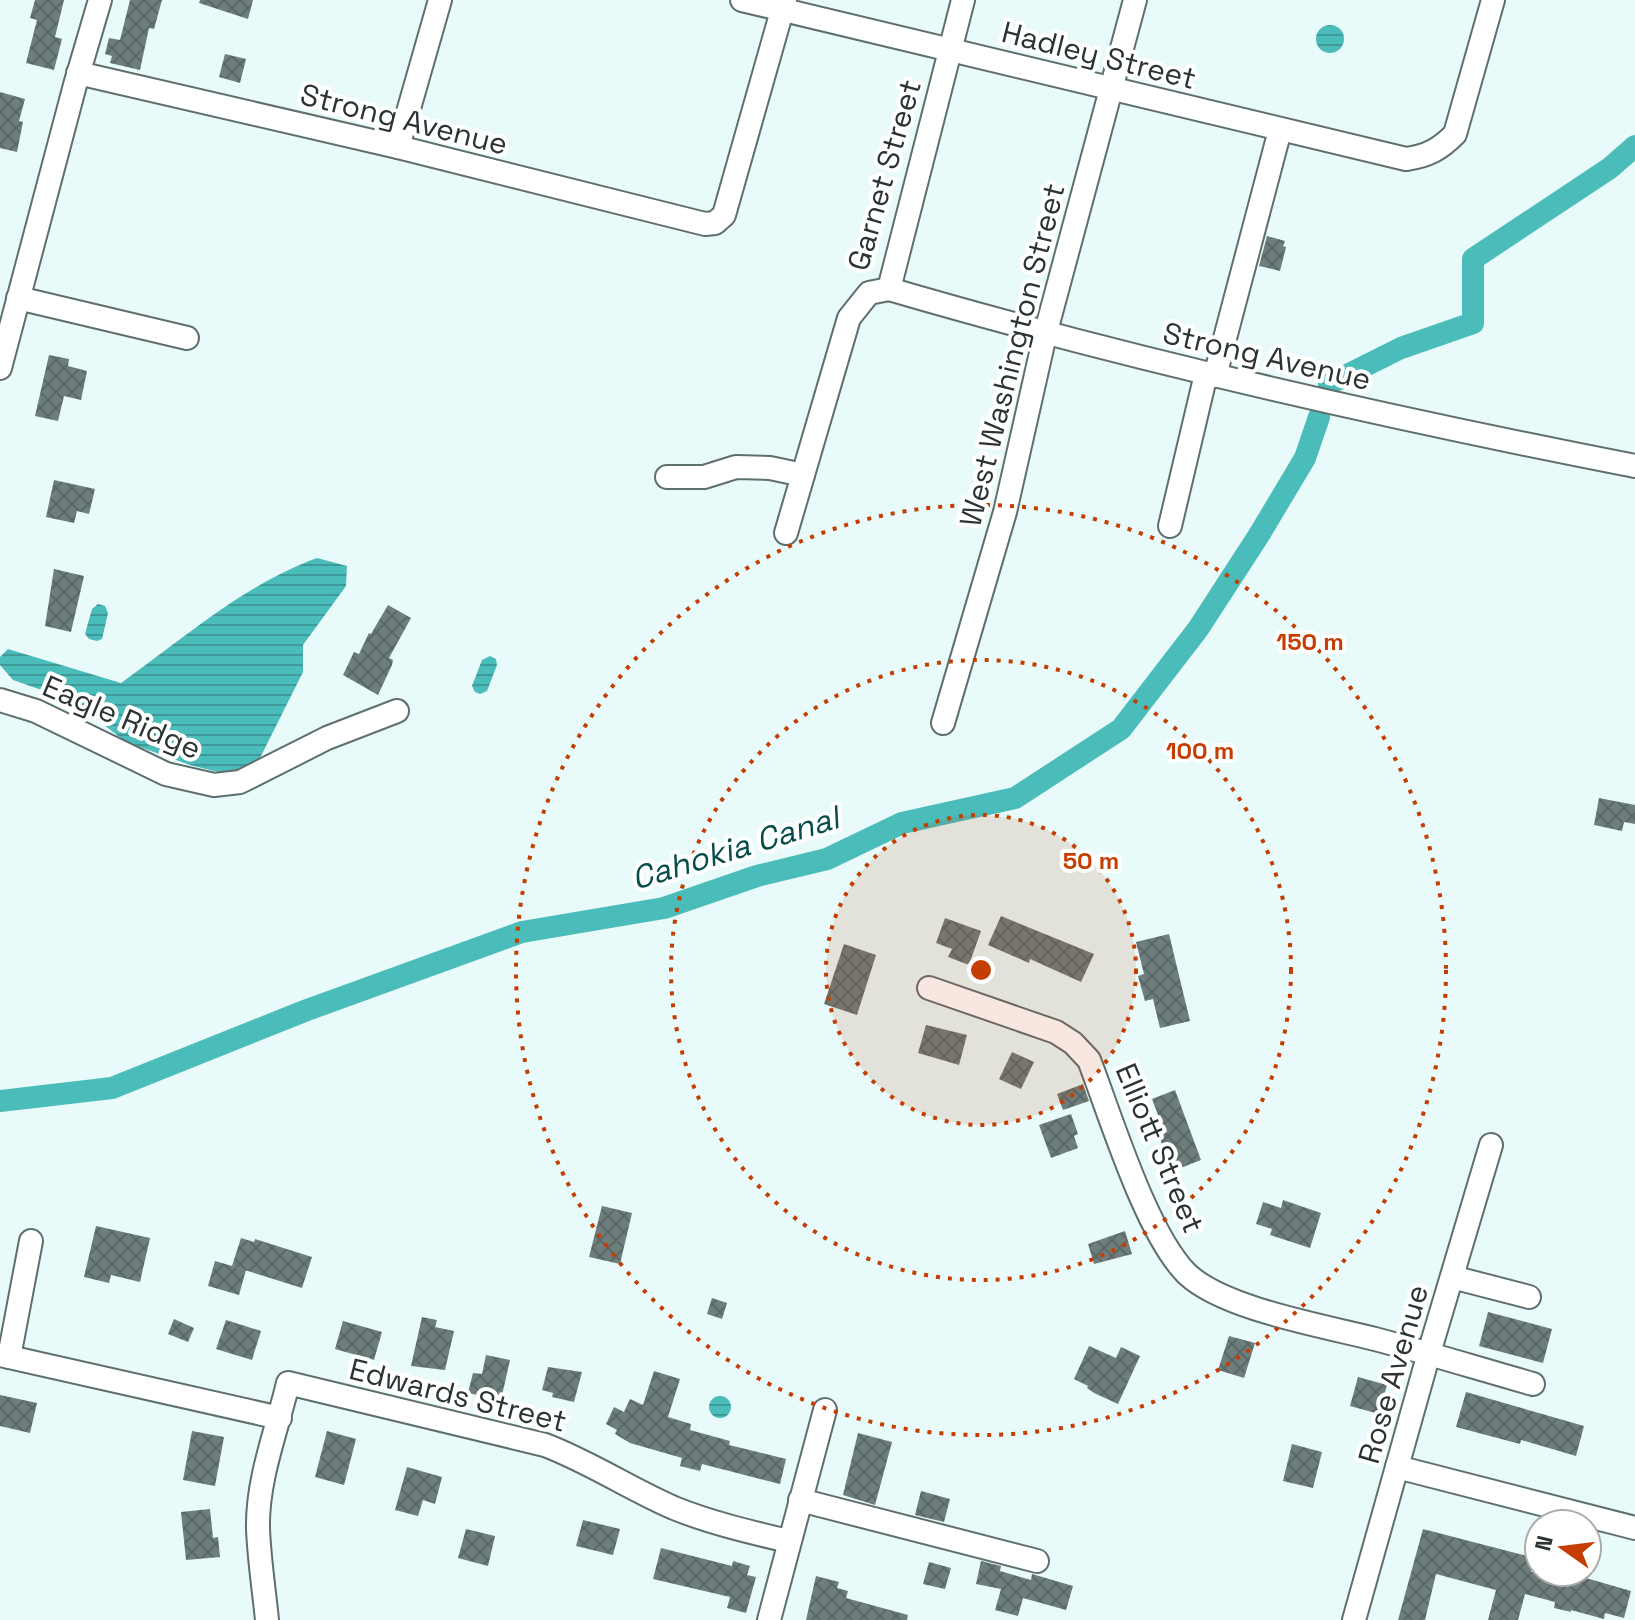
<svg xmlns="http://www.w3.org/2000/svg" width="1635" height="1620" font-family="'Space Grotesk',sans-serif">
  <defs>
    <pattern id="water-rules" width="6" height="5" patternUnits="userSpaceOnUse" patternTransform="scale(2)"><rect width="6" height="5" fill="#4abcba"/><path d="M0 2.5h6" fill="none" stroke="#3e9998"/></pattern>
    <pattern id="building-cross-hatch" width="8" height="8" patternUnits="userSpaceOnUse" patternTransform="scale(2)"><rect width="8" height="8" fill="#6e7e7d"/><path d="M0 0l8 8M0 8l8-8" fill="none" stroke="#5b6867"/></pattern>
  </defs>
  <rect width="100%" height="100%" fill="#e8faf9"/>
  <!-- water -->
  <g fill="url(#water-rules)">
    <circle cx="1330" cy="39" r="14"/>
    <path d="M317,558L347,566L346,586L303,645V672L257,764L226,774L190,765L126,742L73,701L13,680L0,665V657L8,649L121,683C183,639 245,584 317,558Z"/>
    <polygon points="98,604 105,606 108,613 102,639 97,641 89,639 85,634 92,609"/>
    <polygon points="490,656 496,659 497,665 487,691 480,694 475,692 472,686 482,660"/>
    <circle cx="720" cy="1407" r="11"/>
  </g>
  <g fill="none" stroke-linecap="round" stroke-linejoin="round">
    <!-- canal -->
    <g stroke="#4abcba" stroke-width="22">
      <polyline points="1329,384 1401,348 1473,323 1473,259 1610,168 1635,146"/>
      <polyline points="0,1101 112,1088 307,1010 522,932 664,908 757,876 827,859 902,823 1015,798 1121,729 1198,629 1259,535 1305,458 1319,417"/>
    </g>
  </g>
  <!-- building -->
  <g fill="url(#building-cross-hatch)">
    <polygon points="35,0 64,0 55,37 62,39 54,70 26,63 37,20 30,18"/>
    <polygon points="130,0 162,0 154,29 149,28 140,70 110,63 112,56 105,54 109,38 120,40"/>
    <polygon points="200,0 253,0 248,19 199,3"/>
    <polygon points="225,54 246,59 240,83 219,77"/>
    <polygon points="0,92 25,99 19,121 23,122 17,152 0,148"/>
    <polygon points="1267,236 1285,241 1283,246 1286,247 1280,271 1259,266"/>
    <polygon points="49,355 69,359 68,366 87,371 81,400 64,396 58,421 35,416"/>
    <polygon points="54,480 95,489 89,514 77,511 74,523 46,517"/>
    <polygon points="54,569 84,576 71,632 45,626"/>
    <polygon points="388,605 411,618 389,658 393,660 392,665 378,695 343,675 354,652 359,654 369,633 371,634"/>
    <polygon points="1599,798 1635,805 1635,824 1624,822 1622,831 1594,825"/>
    <polygon points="1001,916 1094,954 1081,982 1030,959 1029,963 988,945"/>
    <polygon points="945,918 981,931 969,965 948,957 952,949 936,943"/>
    <polygon points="1169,934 1190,1021 1160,1028 1153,999 1145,1001 1138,976 1144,974 1136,942"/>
    <polygon points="844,944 876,955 857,1015 824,1004"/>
    <polygon points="926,1025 967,1035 959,1065 918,1053"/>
    <polygon points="1012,1052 1034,1062 1021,1089 999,1079"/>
    <polygon points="1083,1084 1089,1101 1063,1110 1057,1094"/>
    <polygon points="1175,1090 1201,1160 1178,1169 1168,1142 1162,1144 1154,1123 1160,1120 1152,1099"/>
    <polygon points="1071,1114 1078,1134 1074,1136 1078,1148 1051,1158 1039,1125"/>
    <polygon points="1283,1200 1321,1213 1310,1248 1270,1235 1272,1229 1256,1224 1263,1202 1281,1208"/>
    <polygon points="602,1206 632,1213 620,1264 589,1257"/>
    <polygon points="96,1226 150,1238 140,1282 111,1275 109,1283 84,1277"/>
    <polygon points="1125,1231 1132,1254 1094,1264 1088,1244"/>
    <polygon points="241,1238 254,1242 255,1239 312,1257 302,1288 232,1266"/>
    <polygon points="215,1261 246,1270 239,1295 208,1286"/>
    <polygon points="712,1298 727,1303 722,1319 707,1314"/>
    <polygon points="1488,1312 1552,1329 1543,1363 1479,1346"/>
    <polygon points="422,1317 437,1320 435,1327 454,1331 445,1370 411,1366"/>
    <polygon points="174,1319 194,1328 188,1342 168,1334"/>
    <polygon points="226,1320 261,1331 252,1360 216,1349"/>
    <polygon points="343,1321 382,1332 374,1360 335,1349"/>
    <polygon points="1229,1336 1255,1343 1244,1378 1218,1370"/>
    <polygon points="1089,1346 1116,1358 1121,1347 1140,1356 1118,1404 1094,1393 1087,1388 1088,1386 1074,1379"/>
    <polygon points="486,1355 510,1360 501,1400 468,1393 473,1373 482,1374"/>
    <polygon points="548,1367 582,1372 574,1402 552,1397 553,1393 542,1390"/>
    <polygon points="654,1371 680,1379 668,1417 691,1424 690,1430 730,1441 729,1445 786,1459 780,1484 702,1464 700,1471 680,1466 682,1458 630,1443 615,1434 617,1430 606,1424 614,1407 624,1412 630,1399 643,1405"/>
    <polygon points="1358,1377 1387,1385 1379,1414 1350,1406"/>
    <polygon points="1466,1392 1584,1426 1576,1456 1521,1440 1520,1444 1456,1427"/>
    <polygon points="0,1395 37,1403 30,1433 0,1426"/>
    <polygon points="192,1431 224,1437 215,1486 183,1480"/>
    <polygon points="327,1431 356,1439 344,1485 315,1477"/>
    <polygon points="858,1433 892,1442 875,1505 843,1495"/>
    <polygon points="1292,1444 1322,1452 1313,1488 1283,1481"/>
    <polygon points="407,1467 442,1477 435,1504 423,1500 418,1516 395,1510"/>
    <polygon points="921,1491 950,1499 944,1522 915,1515"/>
    <polygon points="210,1509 213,1538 218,1537 220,1557 186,1560 181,1512"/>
    <polygon points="583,1520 620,1529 613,1555 576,1546"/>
    <polygon points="466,1529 495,1536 488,1566 458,1558"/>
    <polygon points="1423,1529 1535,1558 1531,1572 1580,1572 1579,1576 1631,1591 1624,1618 1605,1613 1604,1619 1571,1610 1571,1612 1554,1608 1555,1602 1525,1594 1518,1620 1488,1620 1496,1590 1436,1574 1425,1620 1398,1620"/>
    <polygon points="661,1548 732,1566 733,1561 750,1566 747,1575 756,1577 746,1613 727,1608 730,1597 653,1579"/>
    <polygon points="981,1561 1001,1566 1000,1571 1031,1580 1032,1574 1073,1586 1066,1610 1023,1598 1018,1616 995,1610 1001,1589 976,1584"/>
    <polygon points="929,1562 951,1568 945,1589 923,1584"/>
    <polygon points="816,1576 839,1582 837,1588 848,1591 846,1598 908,1615 907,1620 806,1620"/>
  </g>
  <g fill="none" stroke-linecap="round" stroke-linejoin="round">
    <defs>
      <g id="minor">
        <path d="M742,0L1406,159C1428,156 1440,149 1455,134L1493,0"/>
        <polyline points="78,73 398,147 705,224 715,223 724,215 785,0"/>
        <polyline points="398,147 440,0"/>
        <path d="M889,289C1135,361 1384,417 1635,466"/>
        <polyline points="18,298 187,338"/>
        <polyline points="0,368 75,85 100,0"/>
        <polyline points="1215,376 1280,130"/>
        <polyline points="667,477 704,477 736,467 770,468 803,475"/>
        <polyline points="1170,526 1206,374"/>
        <polyline points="786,533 849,318 869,293 889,289 963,0"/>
        <polyline points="0,700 36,711 166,774 214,785 240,782 327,738 397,711"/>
        <polyline points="943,723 1005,512 1045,335 1135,0"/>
        <path d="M929,988L1056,1032L1073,1043L1089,1060C1111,1117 1146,1233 1187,1274C1224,1309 1324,1326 1375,1339C1428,1353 1480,1369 1533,1384"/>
        <polyline points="1452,1277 1529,1297"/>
        <polyline points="0,1355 280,1418"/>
        <polyline points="9,1357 31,1241"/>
        <polyline points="1397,1467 1635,1528"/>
        <polyline points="800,1500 1037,1561"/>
        <path d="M267,1620C264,1590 259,1558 258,1528C257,1479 277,1430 288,1383L545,1445C590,1462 630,1489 674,1508C711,1523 750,1532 788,1541"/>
        <polyline points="769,1620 825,1410"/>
        <polyline points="1354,1620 1429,1353 1491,1145"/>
      </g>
    </defs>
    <!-- minor casing -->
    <use href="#minor" stroke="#5f6f6e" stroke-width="26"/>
    <!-- minor -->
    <use href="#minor" stroke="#fff" stroke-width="22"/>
  </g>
  <!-- distance rings -->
  <circle cx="981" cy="970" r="155" fill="#c43d01" fill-opacity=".12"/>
  <g fill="none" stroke="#c43d01" stroke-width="4" stroke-dasharray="4 8">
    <circle cx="981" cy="970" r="155"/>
    <circle cx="981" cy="970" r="310"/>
    <circle cx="981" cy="970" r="465"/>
  </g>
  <g text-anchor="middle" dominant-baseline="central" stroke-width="8" stroke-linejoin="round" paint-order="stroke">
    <!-- street labels -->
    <g font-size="30" fill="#2c3333" stroke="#fff">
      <text transform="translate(1099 55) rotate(14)">Hadley Street</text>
      <text transform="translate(404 119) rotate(14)">Strong Avenue</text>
      <text transform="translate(884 175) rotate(-74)">Garnet Street</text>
      <text transform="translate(1012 355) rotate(-76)">West Washington Street</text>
      <text transform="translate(1267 356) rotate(13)">Strong Avenue</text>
      <text transform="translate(122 717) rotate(23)">Eagle Ridge</text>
      <text transform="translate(1160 1148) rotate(67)">Elliott Street</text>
      <text transform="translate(1393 1374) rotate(-74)">Rose Avenue</text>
      <text transform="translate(458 1395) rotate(14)">Edwards Street</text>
    </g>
    <!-- water labels -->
    <g font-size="32" font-style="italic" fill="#054c4b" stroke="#fff">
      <text transform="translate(735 848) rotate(-17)">Cahokia Canal</text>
    </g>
  </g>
  <circle cx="981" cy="970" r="12" fill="#c43d01" stroke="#fff" stroke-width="4"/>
  <g font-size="24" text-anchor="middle" font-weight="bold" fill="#c43d01" stroke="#fff" stroke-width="8" stroke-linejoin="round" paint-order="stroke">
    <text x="1310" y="650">150 m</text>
    <text x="1200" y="759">100 m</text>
    <text x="1091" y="869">50 m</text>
  </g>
  <!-- north arrow -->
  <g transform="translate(1563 1548) rotate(284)"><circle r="38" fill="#ffffff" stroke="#abadad" stroke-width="2"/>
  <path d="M0-6L14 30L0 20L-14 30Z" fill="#c43d01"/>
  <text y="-12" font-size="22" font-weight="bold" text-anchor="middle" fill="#2c3333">N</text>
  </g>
</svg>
